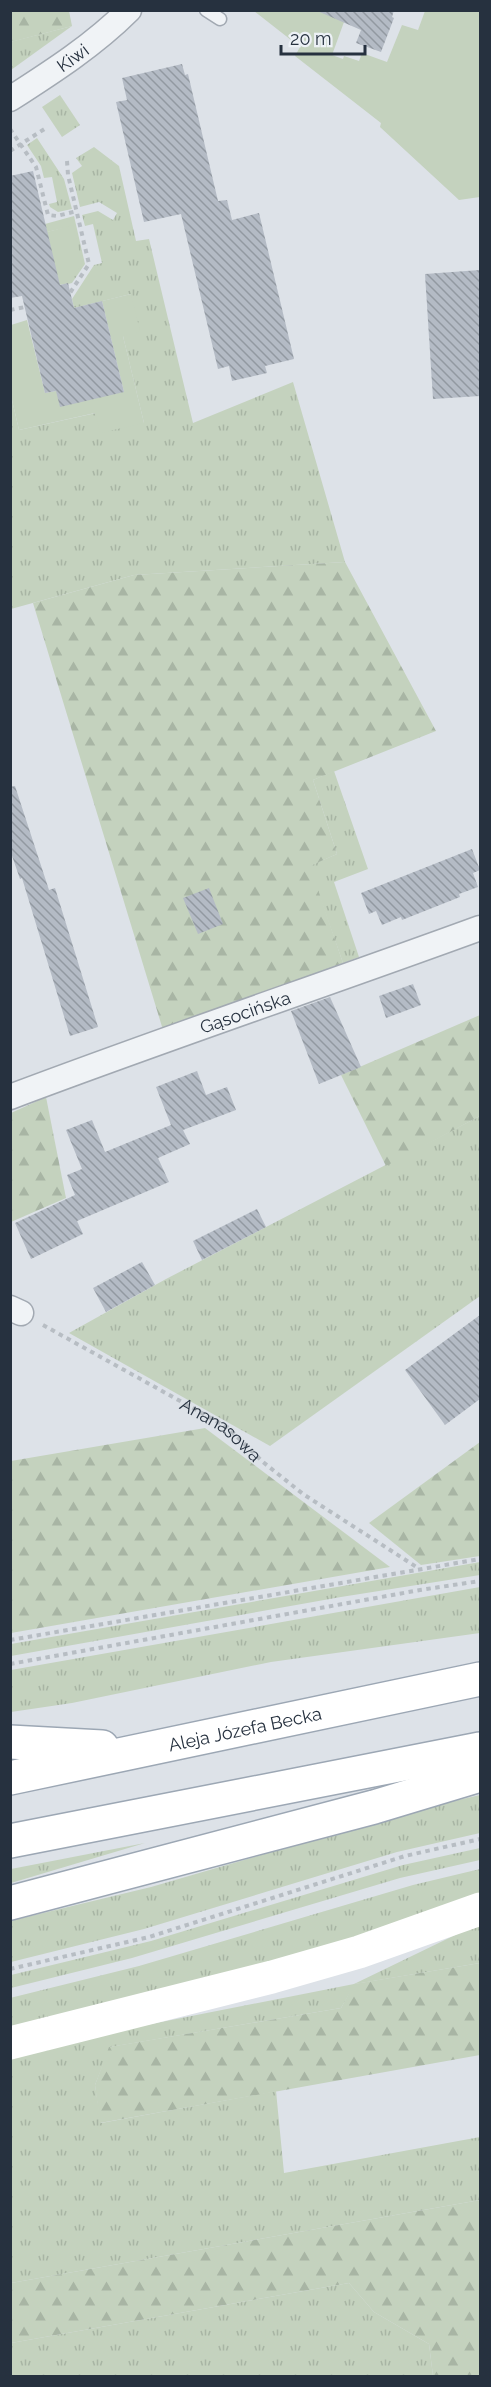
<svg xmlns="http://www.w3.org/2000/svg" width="491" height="2387" font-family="Raleway,sans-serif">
  <defs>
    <pattern id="grass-tufts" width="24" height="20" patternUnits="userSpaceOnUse" patternTransform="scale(1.5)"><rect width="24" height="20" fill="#c4d2be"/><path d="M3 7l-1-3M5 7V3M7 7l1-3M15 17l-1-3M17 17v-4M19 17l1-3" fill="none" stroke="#a8b5a4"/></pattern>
    <pattern id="forest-firs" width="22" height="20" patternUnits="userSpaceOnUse" patternTransform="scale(1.5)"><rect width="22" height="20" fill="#c4d2be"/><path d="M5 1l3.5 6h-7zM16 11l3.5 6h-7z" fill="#a8b5a4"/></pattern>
    <pattern id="building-back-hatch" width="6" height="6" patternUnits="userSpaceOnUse" patternTransform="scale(1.5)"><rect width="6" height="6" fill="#b4bbc5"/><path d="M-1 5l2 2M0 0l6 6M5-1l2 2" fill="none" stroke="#9299a1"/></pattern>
  </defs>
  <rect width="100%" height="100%" fill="#dde2e8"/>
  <!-- grass -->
  <g fill="url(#grass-tufts)">
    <polygon points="72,26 11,70 10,42"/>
    <polygon points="60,95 80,125 62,137 42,107"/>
    <polygon points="37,138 64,179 72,209 58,212 50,207 49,204 57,202 52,177 44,178 41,166 27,145"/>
    <polygon points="94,147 119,166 136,241 149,239 193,423 293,382 345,562 134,575 11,609 10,385 13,389 12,400 19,430 96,413 144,423 123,336 131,294 74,308 72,299 94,265 102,263 93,224 85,226 82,215 98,211 113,220 117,213 99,202 80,207 72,173 82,166 76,158"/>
    <polygon points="74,216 85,264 72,283 68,284 73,226 47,232 45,224"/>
    <polygon points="334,771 368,869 334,882 359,957 343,963 309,866 337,854 313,780"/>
    <polygon points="480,1116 480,1296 270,1446 69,1333 166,1279"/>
    <polygon points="480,1562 480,1575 341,1597 11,1656 11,1644"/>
    <polygon points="480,1587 480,1633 271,1662 72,1703 11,1712 11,1670"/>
    <polygon points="480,1795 480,1833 397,1852 144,1929 11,1962 10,1921 151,1887 415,1810"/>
    <polygon points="145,1843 11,1883 11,1869"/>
    <polygon points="480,1848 480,1860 400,1878 132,1958 11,1988 11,1975 151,1941 403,1865"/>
    <polygon points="480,1869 480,1896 369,1935 11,2030 10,1998 139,1966 413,1885"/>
    <polygon points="480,1923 480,1963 355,1984 341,2008 110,2047 95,2085 101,2123 276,2091 284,2173 480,2137 480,2200 11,2283 11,2057 65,2041 354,1984"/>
    <polygon points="349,2283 374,2312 429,2344 433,2376 11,2376 11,2343"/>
  </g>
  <!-- forest -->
  <g fill="url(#forest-firs)">
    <polygon points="10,11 69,11 72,26 11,42"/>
    <polygon points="345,562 436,731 313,780 337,854 310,866 343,963 163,1030 33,603 134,575"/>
    <polygon points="480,1015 480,1116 386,1166 341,1075"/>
    <polygon points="46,1097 66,1198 11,1222 11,1113"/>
    <polygon points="205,1428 390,1567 11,1633 11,1461"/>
    <polygon points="480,1442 480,1556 421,1565 369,1523"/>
    <polygon points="480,1963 480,2055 100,2123 95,2085 109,2047 341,2008 354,1984"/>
    <polygon points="480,2200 480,2376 433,2376 429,2344 374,2312 349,2283 11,2343 11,2283"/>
  </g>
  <!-- garden -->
  <g fill="#c4d2be">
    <polygon points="254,11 348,11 332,55 343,59 344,56 359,61 362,53 387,62 402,25 418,30 425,11 480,11 480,197 459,200 380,127 381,123 295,56 300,47"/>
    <polygon points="73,225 82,262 70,283 59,285 47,232"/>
    <polygon points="131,294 140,331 123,336 144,423 100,433 95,413 19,430 12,400 11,325 27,320 45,393 56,391 124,392 102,301"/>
  </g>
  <!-- building -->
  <g fill="url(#building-back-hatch)">
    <polygon points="315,10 394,10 392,17 394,18 381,52 356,43 361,30"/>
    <polygon points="182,64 185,75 188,74 218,201 227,200 232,220 259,213 294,359 265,366 267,373 232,381 229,366 218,369 181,214 144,222 116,102 127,100 122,78"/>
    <polygon points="33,171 60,285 68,283 74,308 102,301 124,392 60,407 56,391 45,393 22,296 10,298 10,176"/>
    <polygon points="480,270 480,396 433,399 425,274"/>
    <polygon points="15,786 49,890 55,888 98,1027 70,1036 22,878 20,879 10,850 10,787"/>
    <polygon points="472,849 480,870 473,873 478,887 459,894 460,897 402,920 401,917 382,925 376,911 369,914 361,893"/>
    <polygon points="209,888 223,924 198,934 183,898"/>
    <polygon points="413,984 421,1005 386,1018 379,996"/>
    <polygon points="330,997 361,1067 319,1084 291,1011"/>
    <polygon points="197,1071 206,1095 227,1087 236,1110 183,1130 190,1144 158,1158 169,1182 77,1221 83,1234 31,1259 15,1223 75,1195 67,1175 82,1169 66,1130 92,1120 105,1152 171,1125 156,1087"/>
    <polygon points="257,1209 266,1227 202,1260 193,1241"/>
    <polygon points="142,1262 155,1285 106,1312 93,1288"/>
    <polygon points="480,1315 480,1399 445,1425 405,1370"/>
  </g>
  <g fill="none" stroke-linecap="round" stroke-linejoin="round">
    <defs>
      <polyline id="lane" points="206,10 220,19"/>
      <g id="street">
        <path id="s2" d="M10,99C52,72 94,45 129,10"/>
        <path id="s3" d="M10,1097C166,1038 324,985 480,928"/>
        <polyline points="10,1308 21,1313"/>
      </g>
      <g id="primary">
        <polyline points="10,1742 102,1747"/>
        <path id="s4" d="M10,1778L480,1679"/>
        <polyline points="10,1841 480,1749"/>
        <polyline points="10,1903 374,1807 480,1775"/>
      </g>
    </defs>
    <!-- lane casing -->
    <use href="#lane" stroke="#a2a9b2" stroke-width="15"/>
    <!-- street casing -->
    <use href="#street" stroke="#a2a9b2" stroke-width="27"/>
    <!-- primary casing -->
    <use href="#primary" stroke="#9ca7b4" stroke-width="36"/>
    <!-- path -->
    <g stroke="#b7bdc3" stroke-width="4" stroke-dasharray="4.5 4.5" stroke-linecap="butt">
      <polyline points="10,129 36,167 48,215 57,216 77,211"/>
      <polyline points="10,151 46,128"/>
      <polyline points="67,161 68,175 89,264 70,293"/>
      <polyline points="10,310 25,307"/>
      <path id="s1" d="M43,1325L227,1427L263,1462L303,1494L418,1568"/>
      <polyline points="10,1640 480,1559"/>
      <polyline points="10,1664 420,1590 480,1581"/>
      <polyline points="10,1969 149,1937 405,1856 480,1839"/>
    </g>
    <!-- lane -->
    <use href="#lane" stroke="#f0f3f6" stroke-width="12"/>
    <!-- street -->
    <use href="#street" stroke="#f0f3f6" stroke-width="24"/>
    <!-- secondary -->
    <polyline stroke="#fff" stroke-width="33" points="10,2043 272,1977 359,1952 480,1909"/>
    <!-- primary -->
    <use href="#primary" stroke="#fff" stroke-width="33"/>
  </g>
  <g text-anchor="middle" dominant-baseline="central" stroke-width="6" stroke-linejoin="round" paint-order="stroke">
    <!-- street labels -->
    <g font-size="18" fill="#26313f" stroke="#edf1f6">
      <text stroke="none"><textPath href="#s2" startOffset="75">Kiwi</textPath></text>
      <text stroke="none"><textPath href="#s3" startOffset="250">Gąsocińska</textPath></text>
      <text stroke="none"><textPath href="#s1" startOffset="207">Ananasowa</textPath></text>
      <text stroke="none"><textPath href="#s4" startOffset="240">Aleja Józefa Becka</textPath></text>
    </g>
  </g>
  <!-- border -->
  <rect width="491" height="2387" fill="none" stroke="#26313f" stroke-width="24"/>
  <!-- scale -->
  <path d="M281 45v9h84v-9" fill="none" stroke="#26313f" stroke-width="3"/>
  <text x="290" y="45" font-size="18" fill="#26313f" stroke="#edf1f6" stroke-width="4.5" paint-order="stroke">20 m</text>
</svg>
